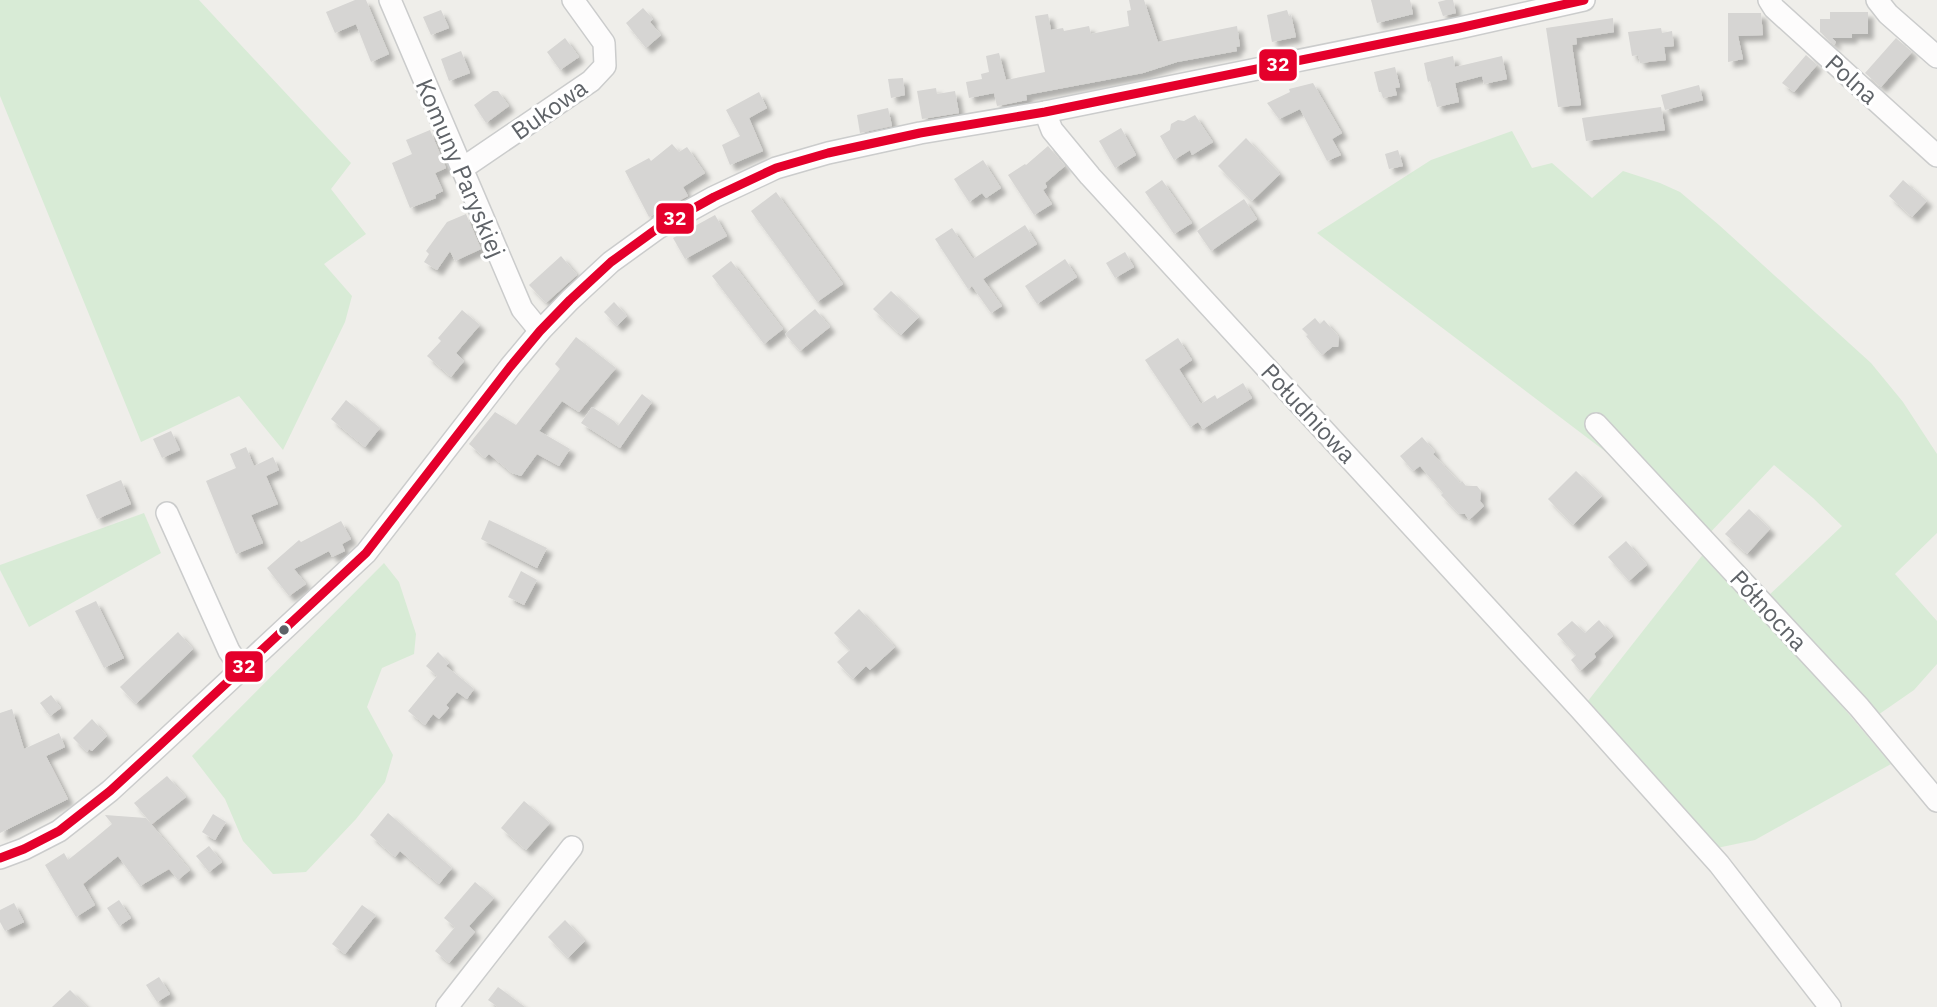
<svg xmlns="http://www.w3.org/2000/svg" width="1937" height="1007" font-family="'IBM Plex Sans',sans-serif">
  <defs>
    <filter id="shadow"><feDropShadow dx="5.5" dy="5.5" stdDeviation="2" flood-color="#0004"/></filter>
  </defs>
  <rect width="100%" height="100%" fill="#efeeea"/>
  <!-- green -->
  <g fill="#d8ebd6">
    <polygon points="0,0 199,0 351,163 331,189 366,234 324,264 352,296 345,322 283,450 239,396 141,442 0,96"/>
    <polygon points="1512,131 1532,168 1552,163 1592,198 1623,171 1660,183 1680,192 1719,225 1871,363 1903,402 1937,454 1937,533 1895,574 1937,621 1937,664 1914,690 1875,717 1777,602 1766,598 1842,526 1813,498 1774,465 1706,537 1639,477 1317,233 1431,160"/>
    <polygon points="144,513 161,553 29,627 0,570 0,565"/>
    <polygon points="1708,548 1891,764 1755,840 1717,848 1584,706"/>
    <polygon points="384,563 399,582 416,634 414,654 382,668 367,707 393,755 385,782 356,819 306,872 273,874 243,841 225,799 192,756"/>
  </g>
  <!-- building -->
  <g fill="#d6d5d3" filter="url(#shadow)">
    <polygon points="355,0 366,0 389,54 371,62 356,24 335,33 326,12"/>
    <polygon points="1129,0 1144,0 1158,42 1237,26 1240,46 1236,47 1237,51 1177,62 1143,73 1026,95 1027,100 997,106 994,93 969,98 966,82 982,79 981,74 989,72 986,56 999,53 1006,80 1045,72 1035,16 1048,14 1051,30 1063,28 1064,31 1089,26 1091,34 1129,26 1127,11 1131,10"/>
    <polygon points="1371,0 1410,0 1413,14 1377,23"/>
    <polygon points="1446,0 1453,0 1456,13 1443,16 1438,2"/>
    <polygon points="643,8 653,19 650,22 661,35 646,48 626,23"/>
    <polygon points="441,10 449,28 431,35 423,17"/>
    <polygon points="1287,10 1289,16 1291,15 1296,37 1272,42 1267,15"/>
    <polygon points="1830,12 1868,12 1868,34 1852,34 1852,38 1832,38 1836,42 1834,45 1820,32 1820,19 1830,19"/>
    <polygon points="1728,13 1761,13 1763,35 1738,36 1743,59 1728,62"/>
    <polygon points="1613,18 1614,32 1576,38 1577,44 1572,45 1581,105 1558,107 1546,28"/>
    <polygon points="1661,28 1662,33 1672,31 1674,46 1664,47 1666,60 1640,63 1638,55 1632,56 1628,32"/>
    <polygon points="565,38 579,57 560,70 547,52"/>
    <polygon points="1896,38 1912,52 1881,87 1865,73"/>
    <polygon points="461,51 470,73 449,81 441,59"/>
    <polygon points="1806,55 1817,65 1794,92 1782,83"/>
    <polygon points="1453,56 1455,67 1502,56 1507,79 1484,84 1482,76 1455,83 1459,102 1437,107 1430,81 1428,82 1424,63"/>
    <polygon points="1395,67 1400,87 1395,88 1397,95 1383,98 1381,92 1379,92 1374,72"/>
    <polygon points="903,78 905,95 891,98 888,79"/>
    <polygon points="1313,83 1342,133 1332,139 1341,155 1327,161 1300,109 1279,119 1267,103 1290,92 1289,89"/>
    <polygon points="1699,85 1703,100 1665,110 1661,95"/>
    <polygon points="936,88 937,94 955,91 959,113 922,119 917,91"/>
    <polygon points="493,91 498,91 509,106 486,123 474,105"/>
    <polygon points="759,92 767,108 749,118 763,151 730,165 722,145 740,136 726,110"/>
    <polygon points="1661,107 1665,130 1586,141 1582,118"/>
    <polygon points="888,108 892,126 860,133 857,115"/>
    <polygon points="1195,115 1213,142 1192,155 1190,150 1174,160 1160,136 1170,130 1171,124 1178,120 1184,121"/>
    <polygon points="1121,128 1136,155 1115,168 1099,141"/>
    <polygon points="430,130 446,168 435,173 443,191 435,195 436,198 410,208 392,163 412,154 406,140"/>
    <polygon points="1246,138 1280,174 1252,201 1218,166"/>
    <polygon points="672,144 679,152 687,147 705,173 683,187 688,196 649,217 625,171 649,158 651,161"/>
    <polygon points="1048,146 1065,166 1045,183 1047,187 1043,190 1052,204 1034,215 1008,175 1025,164 1026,165"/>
    <polygon points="1398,150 1403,166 1389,169 1385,154"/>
    <polygon points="983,160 1001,188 986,198 982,193 969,202 954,179"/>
    <polygon points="1162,180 1192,223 1174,234 1145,192"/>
    <polygon points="1903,180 1927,201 1912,217 1889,196"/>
    <polygon points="776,192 843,284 817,302 751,211"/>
    <polygon points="1244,199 1257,219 1211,251 1197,231"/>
    <polygon points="466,214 481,249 455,261 450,251 437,270 424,262 429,254 426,251 447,222"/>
    <polygon points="715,215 727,236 685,259 673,238"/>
    <polygon points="1025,225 1037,244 983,279 1002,306 991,313 972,286 968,289 935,239 952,228 973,259"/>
    <polygon points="1125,252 1134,267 1115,278 1106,263"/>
    <polygon points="561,256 577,275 546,303 529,285"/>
    <polygon points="1065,259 1077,277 1037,304 1025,286"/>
    <polygon points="731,261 783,329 764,344 712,276"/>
    <polygon points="891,291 919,317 901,335 873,309"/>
    <polygon points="614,302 627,316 617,326 604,312"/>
    <polygon points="815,309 830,327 800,351 785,334"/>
    <polygon points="462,310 480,325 456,353 464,361 451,377 427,356 441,341 438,338"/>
    <polygon points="1315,318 1320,324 1324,320 1339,337 1338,347 1332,347 1322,355 1306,336 1308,335 1302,329"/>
    <polygon points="576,337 616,368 579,412 562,401 539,431 570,449 559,466 537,454 521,476 512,473 489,454 485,458 469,444 495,412 516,425 560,369 555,364"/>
    <polygon points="1178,338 1192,360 1179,369 1201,404 1215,395 1217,399 1243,383 1252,398 1203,429 1198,422 1190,427 1145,360"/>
    <polygon points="642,394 652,402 620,448 581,423 592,407 614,421 618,426"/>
    <polygon points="346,400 380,428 365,447 331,419"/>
    <polygon points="171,431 180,450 162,458 153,439"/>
    <polygon points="1422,437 1435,452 1433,454 1460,483 1462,481 1466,486 1477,486 1481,491 1480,501 1484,506 1469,520 1465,514 1459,514 1441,495 1443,493 1420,466 1413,471 1400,456"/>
    <polygon points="246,447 254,466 273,457 279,470 266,476 278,504 251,515 263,543 236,554 206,481 236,468 230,454"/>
    <polygon points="1576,471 1602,496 1573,525 1548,499"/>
    <polygon points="121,480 131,504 97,519 86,495"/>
    <polygon points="1749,509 1770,529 1747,554 1725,534"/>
    <polygon points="489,520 547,548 537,568 481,539"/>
    <polygon points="341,521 351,539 342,544 345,551 332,557 329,551 294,569 306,584 289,596 267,568 299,540 301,542"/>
    <polygon points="1626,541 1647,565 1629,581 1608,557"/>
    <polygon points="521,571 537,580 524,605 508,597"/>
    <polygon points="96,601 124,658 104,668 75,611"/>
    <polygon points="859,609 895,647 870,670 866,666 853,679 837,662 850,650 834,633"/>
    <polygon points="1599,620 1613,636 1594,654 1596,657 1580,671 1571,660 1576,655 1557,634 1572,621 1585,633"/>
    <polygon points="178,632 193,649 136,704 120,687"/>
    <polygon points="438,652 449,663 446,666 474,689 467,699 457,692 446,705 449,708 439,719 433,714 425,725 408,711 437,676 426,666"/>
    <polygon points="51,695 61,708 50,716 40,703"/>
    <polygon points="12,709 24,749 59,733 65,747 46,756 68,799 0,833 0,713"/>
    <polygon points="92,719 107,736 92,751 89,749 87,752 73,738"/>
    <polygon points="167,776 186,797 152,824 134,803"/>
    <polygon points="524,801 550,823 526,850 501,828"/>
    <polygon points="388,813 452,868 439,884 400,851 395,857 370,835"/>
    <polygon points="213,814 226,822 215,840 202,832"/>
    <polygon points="105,815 146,818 190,870 178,880 169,869 140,886 118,856 83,884 95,905 76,917 45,865 64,853 68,860 93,840 112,824"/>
    <polygon points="209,846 222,862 209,872 196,856"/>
    <polygon points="475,882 494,898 469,926 475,932 449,963 435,951 455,927 444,918"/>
    <polygon points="119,900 131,918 119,926 107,908"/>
    <polygon points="14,903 24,922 5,931 0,922 0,910"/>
    <polygon points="362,905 376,915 345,954 332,944"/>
    <polygon points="565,920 585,941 568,958 548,937"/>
    <polygon points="159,977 170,994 157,1002 146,985"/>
    <polygon points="498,987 525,1007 498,1007 488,1000"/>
    <polygon points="70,990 87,1007 52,1007"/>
  </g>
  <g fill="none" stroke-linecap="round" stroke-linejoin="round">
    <defs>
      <g id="minor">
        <polyline points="390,0 522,309 540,331"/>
        <polyline points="1769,0 1774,8 1937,156"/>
        <polyline points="1877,0 1888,14 1937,57"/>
        <polyline points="1045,112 1052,130 1090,176 1580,709 1719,864 1830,1007"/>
        <polyline points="463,168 591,81 605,66 604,43 573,0"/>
        <polyline points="1596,424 1859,707 1937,801"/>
        <polyline points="167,513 229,651 241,668"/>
        <polyline points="0,858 24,849 59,831 110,791 160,745 366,553 510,367 540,331 570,300 611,262 658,228 714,197 776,168 828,153 920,133 1045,112 1459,28 1584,0"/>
        <polyline points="447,1007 572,847"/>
      </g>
    </defs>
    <!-- minor casing -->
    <use href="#minor" stroke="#cbcccc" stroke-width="24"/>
    <!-- minor -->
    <use href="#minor" stroke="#fdfcfc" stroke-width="21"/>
    <defs>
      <polyline id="bus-1" points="0,858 24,849 59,831 110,791 160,745 366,553 510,367 540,331 570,300 611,262 658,228 714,197 776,168 828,153 920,133 1045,112 1459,28 1584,0"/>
    </defs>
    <!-- bus-1 casing -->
    <use href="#bus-1" stroke="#fff" stroke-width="14"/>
    <!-- bus-1 -->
    <use href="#bus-1" stroke="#e4002b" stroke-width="9"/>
  </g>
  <!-- markers -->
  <circle fill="#5f6368" stroke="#fff" stroke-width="2.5" cx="284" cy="630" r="6"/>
  <g text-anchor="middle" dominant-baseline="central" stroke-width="6" stroke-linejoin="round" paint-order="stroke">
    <!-- street labels -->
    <g font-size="24" fill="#5f6368" stroke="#fff">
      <text transform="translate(1852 79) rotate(42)">Polna</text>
      <text transform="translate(549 109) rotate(-35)">Bukowa</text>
      <text transform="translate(461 168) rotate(67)">Komuny Paryskiej</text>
      <text transform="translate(1309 413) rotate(47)">Południowa</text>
      <text transform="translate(1769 610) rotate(47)">Północna</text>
    </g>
  </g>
  <g stroke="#fff" stroke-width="2.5">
    <rect x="1258" y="48" width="40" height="34" rx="7" fill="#e4002b"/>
    <rect x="655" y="202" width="40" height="33" rx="7" fill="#e4002b"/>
    <rect x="224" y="650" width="40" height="33" rx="7" fill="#e4002b"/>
  </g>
  <g font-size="19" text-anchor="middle" font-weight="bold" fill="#fff">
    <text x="1278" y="71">32</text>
    <text x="675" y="225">32</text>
    <text x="244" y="673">32</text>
  </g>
</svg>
